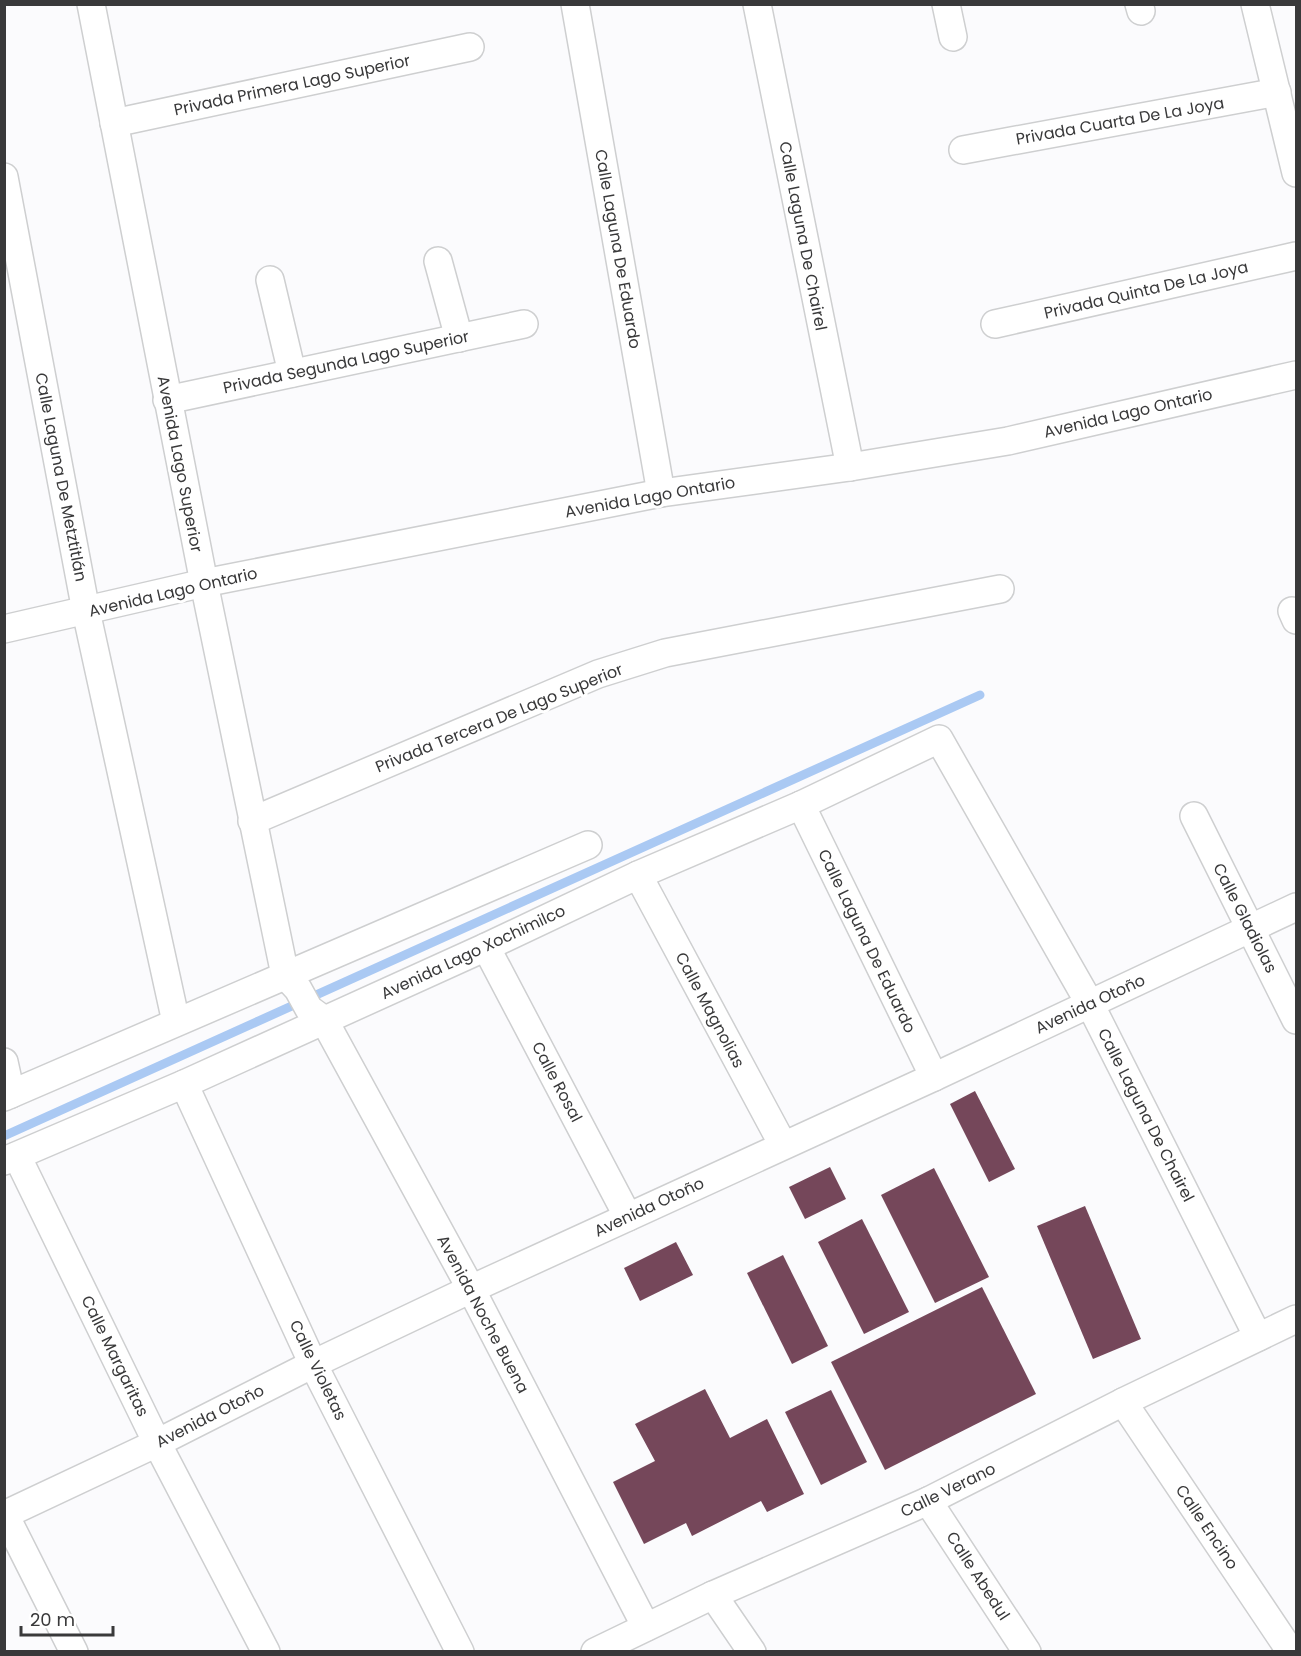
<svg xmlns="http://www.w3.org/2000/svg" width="1301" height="1656" font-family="Poppins,sans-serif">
  <rect width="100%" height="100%" fill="#fbfbfd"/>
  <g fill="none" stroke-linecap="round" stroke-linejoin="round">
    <!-- stream -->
    <polyline stroke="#aac9f3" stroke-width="9" points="4,1136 980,695"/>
  </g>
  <!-- building -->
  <g fill="#75475a">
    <polygon points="975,1091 1015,1169 989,1182 950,1104"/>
    <polygon points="830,1167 846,1199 805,1219 789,1187"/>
    <polygon points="934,1168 989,1277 935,1303 881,1195"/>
    <polygon points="1085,1206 1141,1339 1093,1359 1037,1226"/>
    <polygon points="862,1219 909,1312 864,1334 818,1242"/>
    <polygon points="676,1242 693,1275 640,1301 624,1268"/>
    <polygon points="783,1255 828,1346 792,1364 747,1273"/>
    <polygon points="982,1287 1036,1394 885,1470 831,1362"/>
    <polygon points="705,1389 730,1438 767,1419 804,1494 767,1512 761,1501 692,1536 686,1523 644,1544 613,1482 655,1461 635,1424"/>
    <polygon points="831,1390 867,1462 821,1485 785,1412"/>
  </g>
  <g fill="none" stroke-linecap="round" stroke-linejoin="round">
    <defs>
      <g id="minor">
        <polyline points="91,4 204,583 285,975 298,989 309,1009 324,1020 471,1289 646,1627"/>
        <polyline points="575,4 661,493"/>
        <polyline points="757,4 850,467"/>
        <polyline points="946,4 953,37"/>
        <polyline points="1139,4 1141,11"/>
        <polyline points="1255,4 1296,173"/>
        <polyline points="114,123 470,47"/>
        <polyline points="963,150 1277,92"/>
        <polyline points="4,177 86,611 176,1022"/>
        <polyline points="438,261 459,338"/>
        <polyline points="270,280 292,373"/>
        <polyline points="995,324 1296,256"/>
        <polyline points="167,400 524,324"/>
        <polyline points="1292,611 1296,620"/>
        <polyline points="4,629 204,583 661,493 850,467 1008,441 1296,375"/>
        <polyline points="801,805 934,1077"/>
        <polyline points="1194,816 1296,1020"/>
        <polyline points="252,821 598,674 665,653 1000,589"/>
        <polyline points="638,875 783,1145"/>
        <polyline points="486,947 628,1217"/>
        <polyline points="4,1062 11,1094"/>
        <polyline points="184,1084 313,1364 460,1652"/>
        <polyline points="4,1097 588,845"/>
        <polyline points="17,1156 157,1443 266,1652"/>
        <polyline points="4,1161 184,1084 486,947 638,875 801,805 939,739 1090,1004 1258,1337"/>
        <polyline points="1123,1402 1291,1652"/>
        <polyline points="928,1501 1027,1652"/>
        <polyline points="4,1513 74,1652"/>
        <polyline points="4,1515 157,1443 313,1364 471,1289 934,1077 1296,907"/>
        <polyline points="713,1595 752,1652"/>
        <polyline points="595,1652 713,1595 928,1501 1123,1402 1296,1319"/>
      </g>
    </defs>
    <!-- minor casing -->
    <use href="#minor" stroke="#cecfd0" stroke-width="30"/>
    <!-- minor -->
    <use href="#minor" stroke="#fff" stroke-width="27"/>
  </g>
  <g text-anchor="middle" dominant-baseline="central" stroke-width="6" stroke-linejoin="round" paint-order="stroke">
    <!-- street labels -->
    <g font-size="16" fill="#39393a" stroke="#fff">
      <text transform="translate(292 85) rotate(-12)">Privada Primera Lago Superior</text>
      <text transform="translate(1120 121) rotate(-10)">Privada Cuarta De La Joya</text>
      <text transform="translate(803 236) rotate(79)">Calle Laguna De Chairel</text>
      <text transform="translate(618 249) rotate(80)">Calle Laguna De Eduardo</text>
      <text transform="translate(1146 290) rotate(-13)">Privada Quinta De La Joya</text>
      <text transform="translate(346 362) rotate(-12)">Privada Segunda Lago Superior</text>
      <text transform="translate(1128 413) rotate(-13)">Avenida Lago Ontario</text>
      <text transform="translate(180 464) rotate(79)">Avenida Lago Superior</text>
      <text transform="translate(61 477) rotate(79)">Calle Laguna De Metztitlán</text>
      <text transform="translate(650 497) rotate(-10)">Avenida Lago Ontario</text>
      <text transform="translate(173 592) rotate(-13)">Avenida Lago Ontario</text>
      <text transform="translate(499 718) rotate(-22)">Privada Tercera De Lago Superior</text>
      <text transform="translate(1245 918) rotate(63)">Calle Gladiolas</text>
      <text transform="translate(867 941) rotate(64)">Calle Laguna De Eduardo</text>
      <text transform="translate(473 952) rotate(-25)">Avenida Lago Xochimilco</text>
      <text transform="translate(1090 1004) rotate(-25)">Avenida Otoño</text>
      <text transform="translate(710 1010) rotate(62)">Calle Magnolias</text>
      <text transform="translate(557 1082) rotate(62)">Calle Rosal</text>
      <text transform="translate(1146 1115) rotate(63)">Calle Laguna De Chairel</text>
      <text transform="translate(649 1207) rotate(-25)">Avenida Otoño</text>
      <text transform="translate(483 1314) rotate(62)">Avenida Noche Buena</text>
      <text transform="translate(115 1356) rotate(64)">Calle Margaritas</text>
      <text transform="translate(318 1370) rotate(64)">Calle Violetas</text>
      <text transform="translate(210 1416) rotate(-27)">Avenida Otoño</text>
      <text transform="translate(948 1490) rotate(-26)">Calle Verano</text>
      <text transform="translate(1207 1527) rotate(56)">Calle Encino</text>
      <text transform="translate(978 1576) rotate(57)">Calle Abedul</text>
    </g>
  </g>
  <!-- border -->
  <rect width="1301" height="1656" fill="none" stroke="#39393a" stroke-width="12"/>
  <!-- scale -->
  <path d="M21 1626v9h92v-9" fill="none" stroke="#39393a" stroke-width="3"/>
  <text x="30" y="1626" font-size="18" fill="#39393a" stroke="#ffffff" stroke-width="4.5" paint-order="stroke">20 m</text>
</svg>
